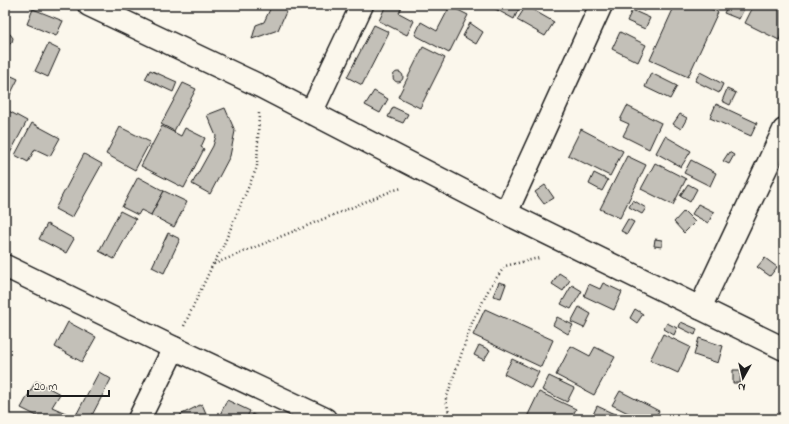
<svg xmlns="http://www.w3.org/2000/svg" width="789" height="424" font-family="'Indie Flower',sans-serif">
  <rect width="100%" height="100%" fill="#fbf7ec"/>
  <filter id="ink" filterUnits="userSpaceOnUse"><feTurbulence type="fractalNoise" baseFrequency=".025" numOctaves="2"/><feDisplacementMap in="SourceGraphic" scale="8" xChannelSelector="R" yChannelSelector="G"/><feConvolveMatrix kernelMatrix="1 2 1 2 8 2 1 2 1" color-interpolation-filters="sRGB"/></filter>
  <g filter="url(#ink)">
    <!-- building -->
    <g fill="#c3c0b8" stroke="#1c1c1c">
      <polygon points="272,5 289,5 278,30 252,39 256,25 264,22"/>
      <polygon points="386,5 403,5 399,13 414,21 407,35 379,21"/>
      <polygon points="488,5 519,5 520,6 514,19"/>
      <polygon points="633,5 647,5 644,11"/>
      <polygon points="675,5 702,5 718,12 688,77 650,60"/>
      <polygon points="728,5 746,5 739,19 724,13"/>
      <polygon points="754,5 784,5 784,30 779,40 745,23"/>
      <polygon points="450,6 468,15 449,53 415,35 421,22 437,31"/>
      <polygon points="526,6 554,22 545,36 517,20"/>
      <polygon points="33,9 63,21 56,36 27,24"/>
      <polygon points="632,10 650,18 645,29 627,21"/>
      <polygon points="470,23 483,32 476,44 463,36"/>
      <polygon points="374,25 389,32 362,85 347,77"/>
      <polygon points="620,32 646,45 638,62 612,49"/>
      <polygon points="5,33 10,34 13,38 12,42 8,46 5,45"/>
      <polygon points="48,44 60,50 48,77 35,71"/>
      <polygon points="423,47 445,58 420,108 398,97"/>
      <polygon points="150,70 177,82 173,92 145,79"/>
      <circle cx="398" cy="77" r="5"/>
      <polygon points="700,72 723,84 719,93 695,81"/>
      <polygon points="5,73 18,79 5,105"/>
      <polygon points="651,73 677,86 670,99 645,87"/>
      <polygon points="183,83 196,89 174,131 161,124"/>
      <polygon points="727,89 736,93 730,105 722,101"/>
      <polygon points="374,91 388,99 380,113 365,105"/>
      <polygon points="716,104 757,123 751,136 710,118"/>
      <polygon points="627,106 661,123 649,149 623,136 629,124 620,120"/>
      <polygon points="393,107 408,114 403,123 388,117"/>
      <polygon points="225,108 235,131 230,156 210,194 192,184 213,146 216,136 207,115"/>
      <polygon points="5,109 27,121 9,155 5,153"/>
      <polygon points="680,114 687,118 681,129 673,124"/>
      <polygon points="32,123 60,138 50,156 35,149 28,162 15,155"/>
      <polygon points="162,126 181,136 185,128 205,138 201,147 204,149 184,188 141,166"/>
      <polygon points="120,127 150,142 135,170 106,154"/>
      <polygon points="581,129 623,151 610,176 568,155"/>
      <polygon points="665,136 691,151 681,167 656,153"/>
      <polygon points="729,152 734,155 729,164 723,161"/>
      <polygon points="84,154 102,164 72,218 55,209"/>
      <polygon points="627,156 646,165 620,218 600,209"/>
      <polygon points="5,157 10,160 5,169"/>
      <polygon points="691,160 716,173 710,186 684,173"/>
      <polygon points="655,163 686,179 673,205 641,189"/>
      <polygon points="594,173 608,180 602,191 589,184"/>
      <polygon points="138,177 164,191 151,215 141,210 138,215 122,207"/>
      <polygon points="688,184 697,189 690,202 680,196"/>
      <polygon points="545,185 554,198 544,204 535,192"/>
      <polygon points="164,191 187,202 174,227 151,215"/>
      <polygon points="633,200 646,208 642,214 629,207"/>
      <polygon points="698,204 714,212 708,223 692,214"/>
      <polygon points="120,211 136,219 114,259 99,251"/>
      <polygon points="684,211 695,222 684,233 674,222"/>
      <polygon points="628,219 634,222 627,234 621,231"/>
      <polygon points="47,224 74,239 66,253 39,239"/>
      <polygon points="168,233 180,239 164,273 152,267"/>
      <polygon points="655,239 662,240 662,247 654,246"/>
      <polygon points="765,258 777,267 770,276 757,267"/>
      <polygon points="559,273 570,280 563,291 552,284"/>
      <polygon points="499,282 506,284 501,298 493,296"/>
      <polygon points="603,283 622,292 614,310 584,296 589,284 600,289"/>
      <polygon points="572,285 582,291 571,309 561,304"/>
      <polygon points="5,293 9,294 5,303"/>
      <polygon points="579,307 591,314 584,328 571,322"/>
      <polygon points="485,309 553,340 541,367 473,335"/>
      <polygon points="635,309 643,314 637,323 630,318"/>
      <polygon points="557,317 573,325 568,334 553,325"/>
      <polygon points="68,322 96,337 82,362 55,347"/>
      <polygon points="681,322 697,329 695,335 679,327"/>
      <polygon points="667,323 677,328 674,335 664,329"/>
      <polygon points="663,334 690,347 678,373 650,360"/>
      <polygon points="699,338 723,346 718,363 694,355"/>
      <polygon points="479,345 490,350 484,360 474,355"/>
      <polygon points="571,346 590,356 595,347 615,357 594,395 556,375"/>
      <polygon points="512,359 539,372 531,388 504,374"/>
      <polygon points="733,370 741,370 740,383 733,383"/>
      <polygon points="99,372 111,379 90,419 74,419"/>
      <polygon points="549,376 574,388 567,402 542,390"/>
      <polygon points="36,381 60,394 52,407 70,415 68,419 43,419 21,408"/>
      <polygon points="620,391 659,411 654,419 640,419 612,405"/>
      <polygon points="539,392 576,409 571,419 526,419"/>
      <polygon points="227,400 250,411 246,419 218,419"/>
      <polygon points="202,404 208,418 206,419 182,419 180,415"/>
      <polygon points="597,406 625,419 591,419"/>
      <polygon points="252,414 262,419 250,419"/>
    </g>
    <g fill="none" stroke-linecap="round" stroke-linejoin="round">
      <defs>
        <g id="street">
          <polyline points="89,5 260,86 506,213 601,5"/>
          <polyline points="311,113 362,5"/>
          <polyline points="506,213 700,308 784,130"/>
          <polyline points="5,266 174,348 325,419"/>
          <polyline points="700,308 784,349"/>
          <polyline points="139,419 174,348"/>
        </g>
      </defs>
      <!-- street casing -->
      <use href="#street" stroke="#1c1c1c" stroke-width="25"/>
      <!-- path -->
      <g stroke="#1c1c1c" stroke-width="2.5" stroke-dasharray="1 3" stroke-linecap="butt">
        <polyline points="214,264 394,190 402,188"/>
        <polyline points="184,326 213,264 221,251 257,167 259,113"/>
        <polyline points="450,419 446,399 472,323 490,287 505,266 539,258"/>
      </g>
      <!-- street -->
      <use href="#street" stroke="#fbf7ec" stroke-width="22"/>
    </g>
  </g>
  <!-- margin -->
  <rect width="789" height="424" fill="none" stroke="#fbf7ec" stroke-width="20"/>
  <rect x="10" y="10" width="769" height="404" fill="none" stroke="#1c1c1c" stroke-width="1.5" filter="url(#ink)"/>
  <!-- north arrow -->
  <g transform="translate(743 378) rotate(188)" stroke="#fbf7ec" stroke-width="3" paint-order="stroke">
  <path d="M0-3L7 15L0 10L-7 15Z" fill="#1c1c1c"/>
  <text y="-6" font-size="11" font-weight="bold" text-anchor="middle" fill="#1c1c1c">N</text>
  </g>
  <!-- scale -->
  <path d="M28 390v6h81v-6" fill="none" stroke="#1c1c1c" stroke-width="2"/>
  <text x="34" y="390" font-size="12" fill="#1c1c1c" stroke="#fbf7ec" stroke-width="3" paint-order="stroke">20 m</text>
</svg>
